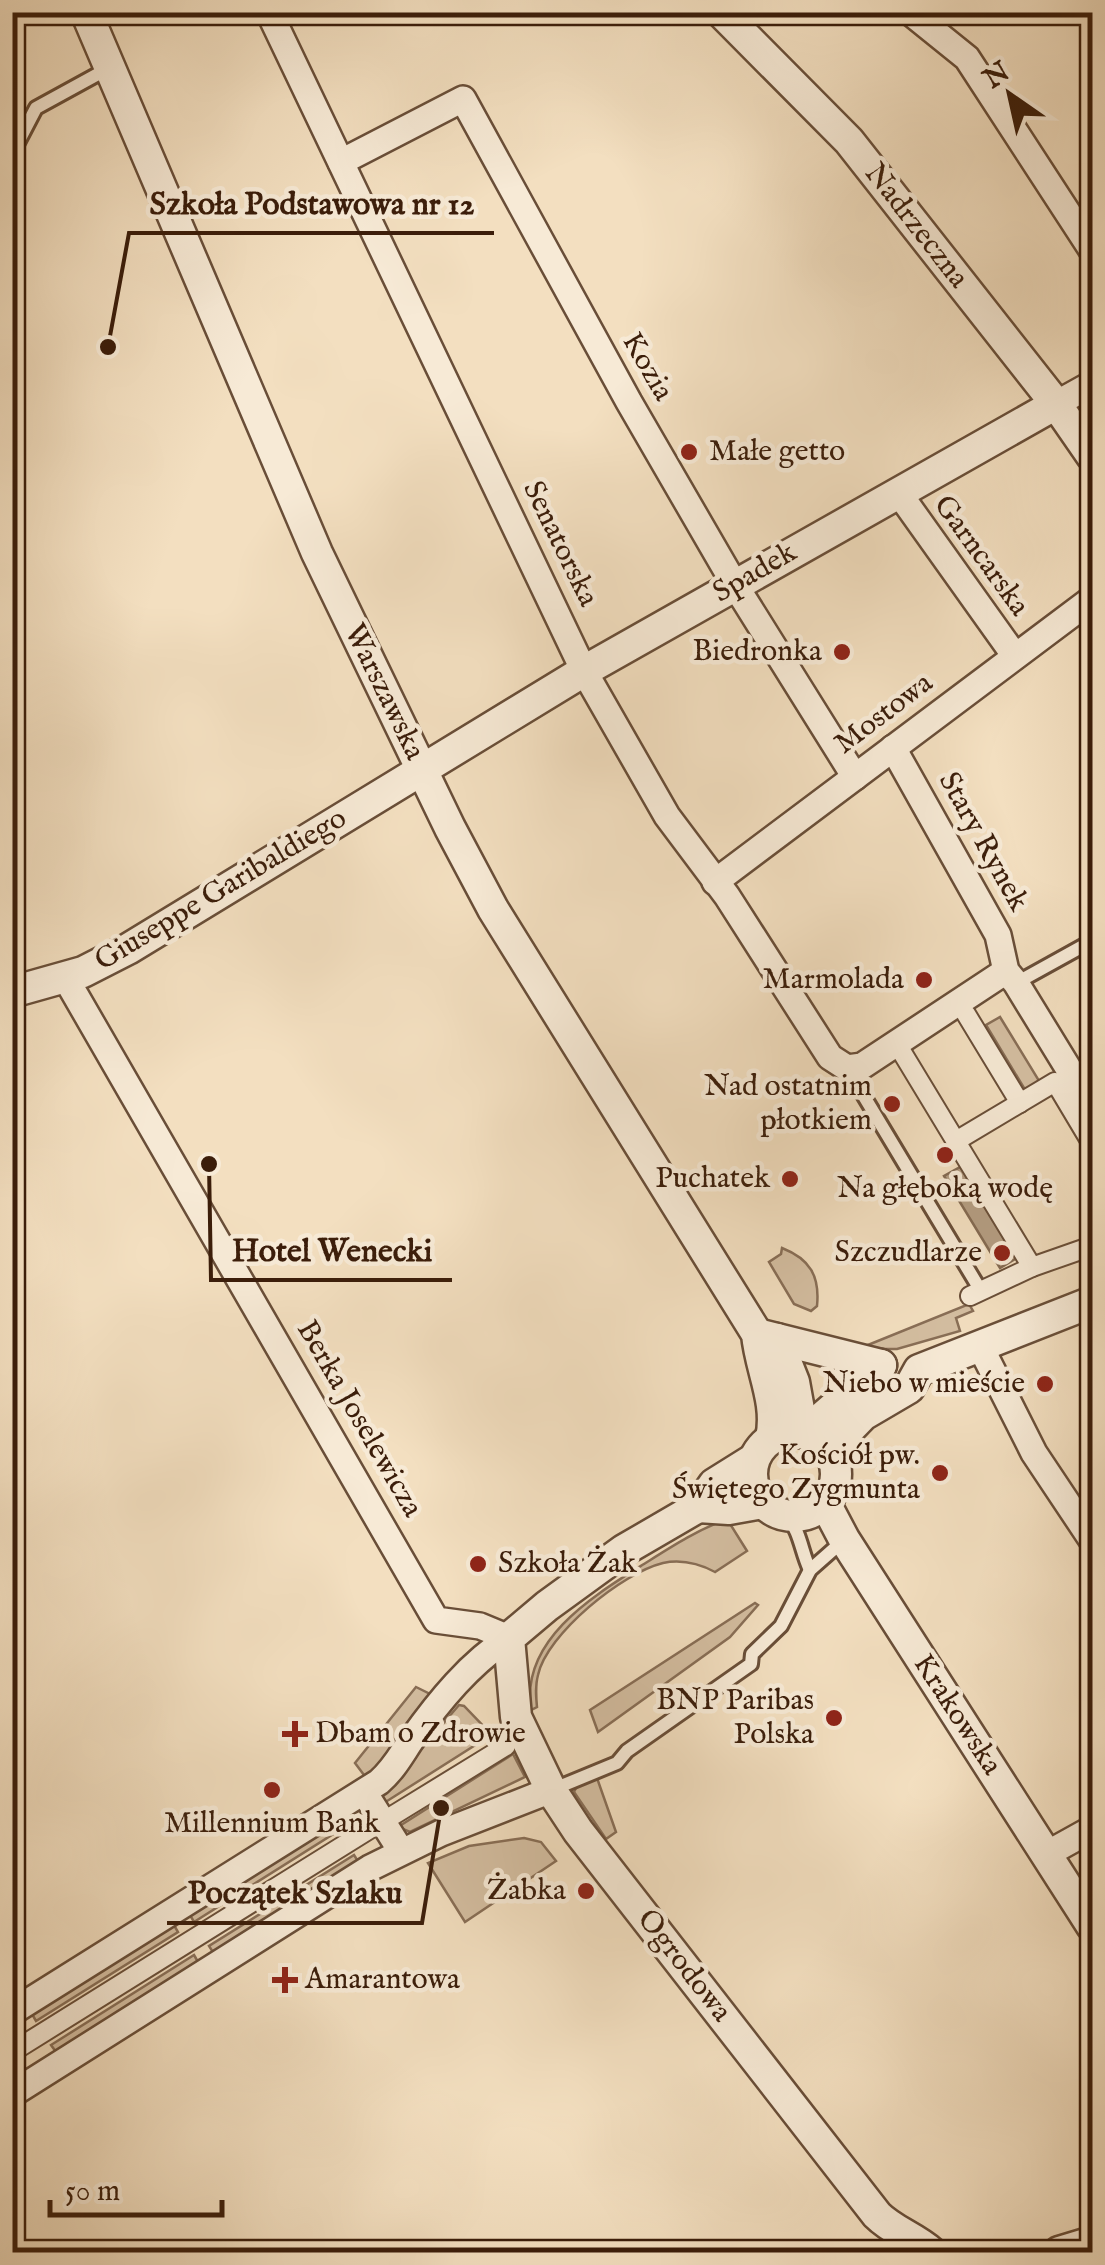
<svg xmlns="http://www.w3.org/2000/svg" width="1105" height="2265" font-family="'IM FELL English',serif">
  <rect width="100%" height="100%" fill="#f3dfc0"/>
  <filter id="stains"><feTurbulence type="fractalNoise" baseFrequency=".002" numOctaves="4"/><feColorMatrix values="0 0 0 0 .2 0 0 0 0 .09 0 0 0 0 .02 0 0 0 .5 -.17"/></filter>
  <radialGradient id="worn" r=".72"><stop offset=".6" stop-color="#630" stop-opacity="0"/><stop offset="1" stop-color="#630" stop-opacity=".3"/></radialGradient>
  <!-- green -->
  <g fill="#d4bea1" stroke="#886e56" stroke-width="2.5">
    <polygon points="1000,1017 1041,1084 1027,1093 986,1025"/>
    <path d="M782,1248C810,1259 820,1276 817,1306L811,1311L794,1304L769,1262L781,1254Z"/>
    <polygon points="969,1304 973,1311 956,1318 960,1331 897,1349 858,1349"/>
    <path d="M727,1519L747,1551L715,1572C698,1563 682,1559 663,1563C622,1573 547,1634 538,1675C535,1686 536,1696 537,1707L531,1710C520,1640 593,1596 644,1564C671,1547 697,1530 727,1519Z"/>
    <polygon points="755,1603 758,1605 730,1637 598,1732 590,1710"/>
    <polygon points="416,1687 430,1694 401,1731 389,1759 367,1779 355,1763"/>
    <polygon points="459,1705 464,1706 489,1732 488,1737 384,1803 381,1796"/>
    <polygon points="513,1754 525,1777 410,1832 398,1827"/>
    <polygon points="597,1778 616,1832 606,1839 574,1792 577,1786"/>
    <polygon points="331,1820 338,1831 194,1922 187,1910"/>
    <polygon points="524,1838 541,1842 556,1861 465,1922 428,1863 469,1846"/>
    <polygon points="354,1855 361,1866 216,1957 209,1946"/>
    <polygon points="171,1920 178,1932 36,2021 29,2009"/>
    <polygon points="194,1955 201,1967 59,2056 51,2045"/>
  </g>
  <!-- water -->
  <polygon fill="#b49d82" stroke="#846a52" stroke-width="2.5" points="962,1166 1017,1258 1000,1268 944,1176"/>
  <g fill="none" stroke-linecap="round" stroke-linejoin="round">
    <defs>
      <g id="service">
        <polyline points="12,154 36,108 109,68"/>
        <polyline points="1016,983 1092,941"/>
        <polyline points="847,1068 981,1291"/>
        <path d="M787,1516C801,1533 801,1551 810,1570"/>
        <polyline points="554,1789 617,1763 627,1751 751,1664 752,1654 781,1626 810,1570 844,1540"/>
      </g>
      <g id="pedestrian">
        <polyline points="966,1014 1020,1103"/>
        <polyline points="903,1054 1032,1267"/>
        <polyline points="956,1141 1055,1082 1092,1144"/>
        <polyline points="970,1296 1032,1267 1092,1246"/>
        <polyline points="392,1816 506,1746"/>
        <polyline points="12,2052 373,1827"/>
      </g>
      <g id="minor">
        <polyline points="269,12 584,671 667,816 727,896 830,1057 847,1068 862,1066 1006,971"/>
        <polyline points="910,12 967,58 1092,250"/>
        <polyline points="341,162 463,99 629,402 735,585 855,777"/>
        <polyline points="1056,404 1092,384"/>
        <polyline points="898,492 1015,656"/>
        <polyline points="893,748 998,935 1006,971 1016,983 1092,1107"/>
        <polyline points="715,882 1092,599"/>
        <polyline points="65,977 436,1620 480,1626 509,1638"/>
        <polyline points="980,1346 1034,1453 1092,1540"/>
        <polyline points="364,1792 401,1851"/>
        <polyline points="1047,1854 1092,1829"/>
        <path d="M12,2012L379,1782C394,1769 401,1755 412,1739C439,1701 470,1663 509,1638"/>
        <polyline points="12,2094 370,1868 441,1833 551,1790"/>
      </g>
      <g id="tertiary">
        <path d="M86,12L317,553L450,828L493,909L757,1334C760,1369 779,1402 771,1438"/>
        <polyline points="721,12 849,141 1056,404 1092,456"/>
        <polyline points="12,992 83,972 128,949 584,671 1056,404"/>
        <polyline points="757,1334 881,1365"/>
        <polyline points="777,1339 794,1382 803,1432"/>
        <circle cx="794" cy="1474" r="42"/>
        <polyline points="804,1433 849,1394 873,1380 881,1365"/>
        <polyline points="829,1450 863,1415 909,1388 919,1370 1092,1302"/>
        <path d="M754,1459L714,1484L698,1507L624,1550L547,1606L509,1638L516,1717L551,1790L578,1831L877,2215C893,2231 914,2237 931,2252"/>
        <polyline points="825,1503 844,1539 1092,1926"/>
        <polyline points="698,1507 729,1509 763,1503"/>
        <polyline points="1059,2252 1092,2242"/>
      </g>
    </defs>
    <!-- service casing -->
    <use href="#service" stroke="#694e38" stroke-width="18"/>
    <!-- pedestrian casing -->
    <use href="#pedestrian" stroke="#694e38" stroke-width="22"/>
    <!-- minor casing -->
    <use href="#minor" stroke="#694e38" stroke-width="30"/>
    <!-- tertiary casing -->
    <use href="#tertiary" stroke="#694e38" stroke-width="35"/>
    <!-- service -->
    <use href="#service" stroke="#f7ead6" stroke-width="12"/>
    <!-- pedestrian -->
    <use href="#pedestrian" stroke="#f7ead6" stroke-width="18"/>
    <!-- minor -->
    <use href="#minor" stroke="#f7ead6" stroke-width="25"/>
    <!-- tertiary -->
    <use href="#tertiary" stroke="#f7ead6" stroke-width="30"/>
  </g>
  <!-- markers -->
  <g fill="#8f2418" stroke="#f7ead6" stroke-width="4">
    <circle cx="689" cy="452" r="10"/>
    <circle cx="842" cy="652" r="10"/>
    <circle cx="924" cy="980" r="10"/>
    <circle cx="892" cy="1104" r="10"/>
    <circle cx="945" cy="1155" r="10"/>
    <circle cx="790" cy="1179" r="10"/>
    <circle cx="1002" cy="1253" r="10"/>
    <circle cx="1045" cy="1384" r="10"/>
    <circle cx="940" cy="1473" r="10"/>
    <circle cx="478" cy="1564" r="10"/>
    <circle cx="834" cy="1718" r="10"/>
    <path d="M290 1719h10v10h10v10h-10v10h-10v-10h-10v-10h10z"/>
    <circle cx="272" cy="1790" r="10"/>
    <circle cx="586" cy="1891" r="10"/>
    <path d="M280 1965h10v10h10v10h-10v10h-10v-10h-10v-10h10z"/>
  </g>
  <g text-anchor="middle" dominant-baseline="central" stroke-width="9" stroke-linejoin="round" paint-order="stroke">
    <!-- street labels -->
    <g font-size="30" fill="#3b1d0a" stroke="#f7ead6">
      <text transform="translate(916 226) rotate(52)">Nadrzeczna</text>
      <text transform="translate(647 367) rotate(60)">Kozia</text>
      <text transform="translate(560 544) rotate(64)">Senatorska</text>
      <text transform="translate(981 556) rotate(54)">Garncarska</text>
      <text transform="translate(755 573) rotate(-30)">Spadek</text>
      <text transform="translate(384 692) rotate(64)">Warszawska</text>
      <text transform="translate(884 714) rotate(-37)">Mostowa</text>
      <text transform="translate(983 842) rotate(61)">Stary Rynek</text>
      <text transform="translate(221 890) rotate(-31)">Giuseppe Garibaldiego</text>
      <text transform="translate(359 1419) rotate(60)">Berka Joselewicza</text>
      <text transform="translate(957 1715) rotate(57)">Krakowska</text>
      <text transform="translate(684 1966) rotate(52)">Ogrodowa</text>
    </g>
    <!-- poi labels -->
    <g font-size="30" fill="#3b1d0a" stroke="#f7ead6" text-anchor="end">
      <text x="709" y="452" text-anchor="start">Małe getto</text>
      <text x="822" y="652">Biedronka</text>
      <text x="904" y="980">Marmolada</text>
      <text x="872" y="1087">Nad ostatnim<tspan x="872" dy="34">płotkiem</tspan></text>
      <text x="770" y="1179">Puchatek</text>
      <text x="945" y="1189" text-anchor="middle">Na głęboką wodę</text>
      <text x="982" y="1253">Szczudlarze</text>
      <text x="1025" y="1384">Niebo w mieście</text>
      <text x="920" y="1456">Kościół pw.<tspan x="920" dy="34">Świętego Zygmunta</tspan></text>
      <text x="498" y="1564" text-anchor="start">Szkoła Żak</text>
      <text x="814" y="1701">BNP Paribas<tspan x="814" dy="34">Polska</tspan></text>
      <text x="315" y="1734" text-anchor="start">Dbam o Zdrowie</text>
      <text x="272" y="1824" text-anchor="middle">Millennium Bank</text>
      <text x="566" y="1891">Żabka</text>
      <text x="305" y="1980" text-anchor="start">Amarantowa</text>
    </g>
  </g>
  <!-- callouts -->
  <path fill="none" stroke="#3b1d0a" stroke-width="4" d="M108 347L129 233H494M209 1164L211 1280H452M441 1808L422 1923H167"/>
  <g fill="#3b1d0a" stroke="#f7ead6" stroke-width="4">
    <circle cx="108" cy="347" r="10"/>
    <circle cx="209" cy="1164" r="10"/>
    <circle cx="441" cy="1808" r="10"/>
  </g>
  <g font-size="32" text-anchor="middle" font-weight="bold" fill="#3b1d0a" stroke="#f7ead6" stroke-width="9" stroke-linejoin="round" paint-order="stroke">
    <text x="312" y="214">Szkoła Podstawowa nr 12</text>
    <text x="332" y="1261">Hotel Wenecki</text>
    <text x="295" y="1903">Początek Szlaku</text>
  </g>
  <!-- margin -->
  <rect width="1105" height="2265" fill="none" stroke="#f3dfc0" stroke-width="50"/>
  <rect x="15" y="15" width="1075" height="2235" fill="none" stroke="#3b1d0a" stroke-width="5"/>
  <rect x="25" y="25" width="1055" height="2215" fill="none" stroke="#3b1d0a" stroke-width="2.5"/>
  <!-- north arrow -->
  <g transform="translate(1010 95) rotate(326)" stroke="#f7ead6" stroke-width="8" paint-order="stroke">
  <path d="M0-8L18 38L0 25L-18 38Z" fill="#3b1d0a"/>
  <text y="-15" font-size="28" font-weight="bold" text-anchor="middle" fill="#3b1d0a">N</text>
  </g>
  <!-- scale -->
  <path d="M50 2200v15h172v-15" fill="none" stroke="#3b1d0a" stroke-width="5"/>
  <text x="65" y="2200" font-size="30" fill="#3b1d0a" stroke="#f7ead6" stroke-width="8" paint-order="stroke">50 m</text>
  <rect width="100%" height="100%" filter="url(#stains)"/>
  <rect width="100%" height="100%" fill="url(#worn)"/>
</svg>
